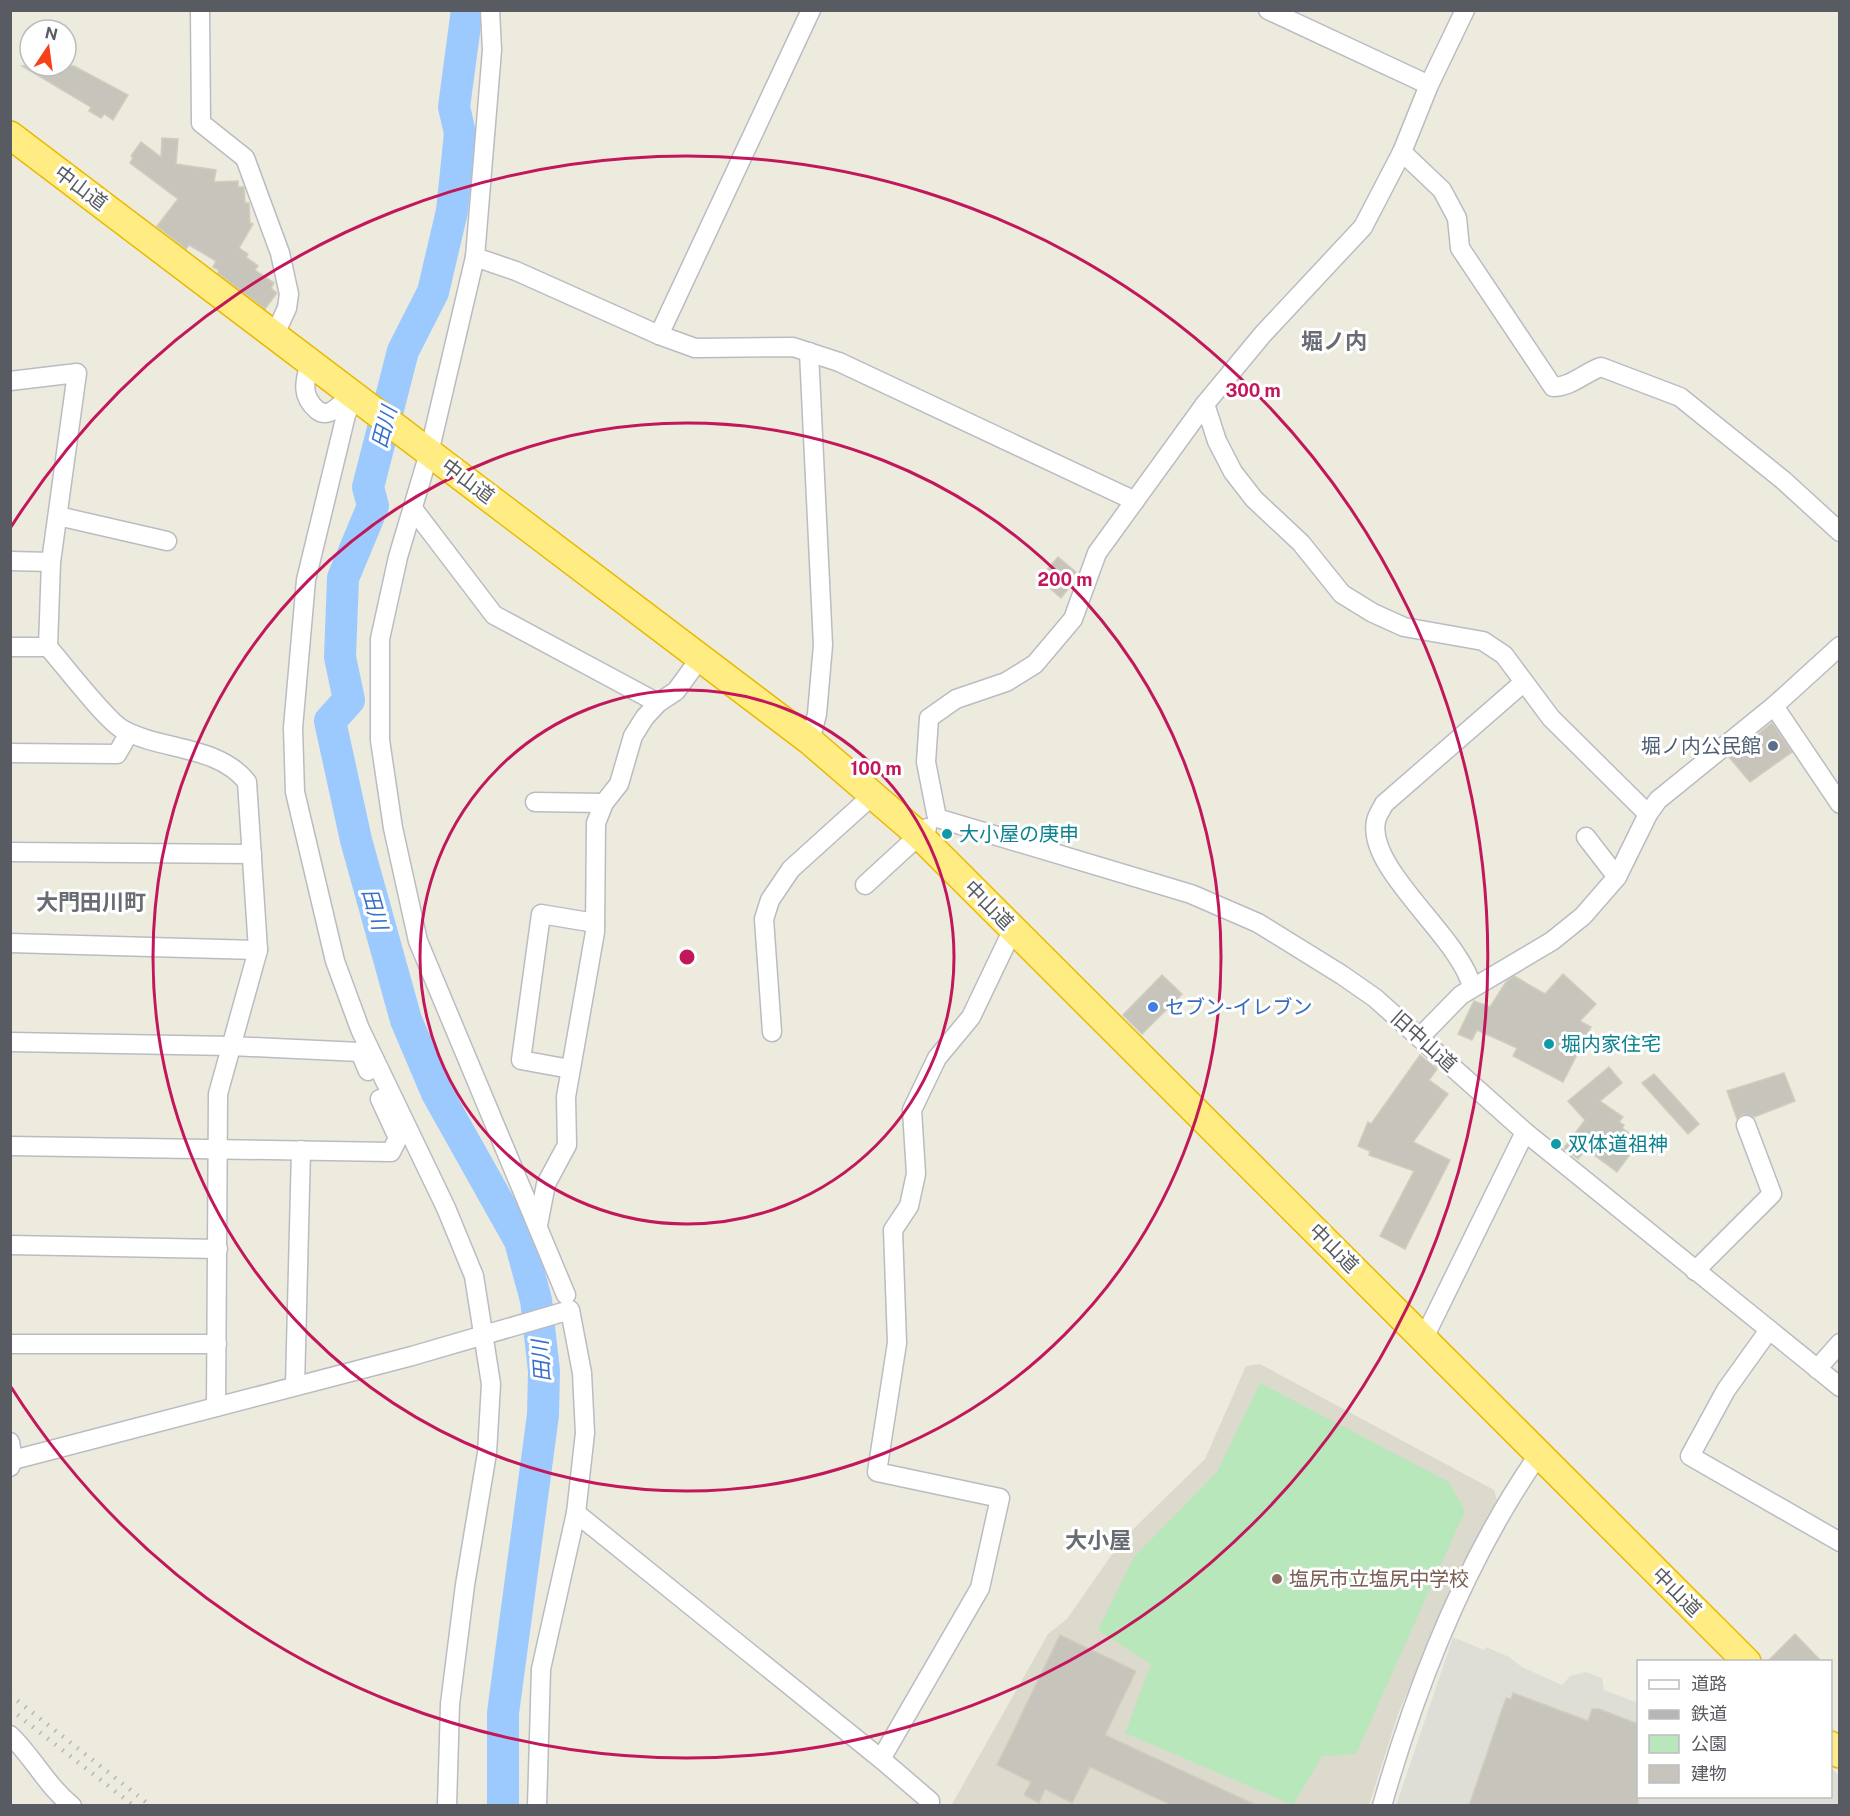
<svg xmlns="http://www.w3.org/2000/svg" width="1850" height="1816" font-family="'Public Sans','Noto Sans JP',sans-serif">
  <rect width="100%" height="100%" fill="#ecebde"/>
  <!-- industrial -->
  <polygon fill="#dfded6" points="1453,1637 1484,1650 1486,1647 1509,1657 1522,1667 1562,1685 1570,1676 1586,1672 1602,1678 1604,1690 1638,1703 1638,1796 1830,1796 1831,1767 1839,1776 1839,1805 1396,1806"/>
  <!-- education -->
  <polygon fill="#dcdacd" points="1260,1364 1494,1490 1497,1500 1439,1618 1398,1714 1369,1805 951,1806 1048,1634 1067,1619 1122,1540 1205,1459 1246,1366"/>
  <!-- green -->
  <polygon fill="#b8e7bc" points="1260,1383 1449,1482 1465,1511 1356,1754 1322,1756 1293,1805 1125,1733 1151,1664 1098,1630 1134,1557 1217,1472"/>
  <g fill="none" stroke-linecap="round" stroke-linejoin="round">
    <!-- river -->
    <polyline stroke="#9ccaff" stroke-width="32" points="467,10 454,107 460,133 452,211 433,292 403,351 368,487 373,506 343,578 340,657 349,700 330,721 356,840 406,1020 437,1093 520,1241 536,1300 544,1371 543,1415 503,1713 503,1806"/>
  </g>
  <!-- building -->
  <g fill="#c7c4bb" stroke="#d1cdbc" stroke-width="1.5">
    <polygon points="22,66 74,66 128,95 113,120 104,114 101,118 89,111 91,107"/>
    <polygon points="162,138 178,139 176,164 216,170 214,182 238,181 238,187 244,187 245,203 249,203 250,223 253,224 239,248 248,254 246,257 258,266 255,270 274,283 271,288 277,293 265,309 218,273 219,270 213,267 216,261 189,245 186,249 157,226 178,199 130,163 133,158 131,156 141,142 161,157"/>
    <polygon points="1058,557 1076,572 1073,583 1061,598 1039,579"/>
    <polygon points="1772,723 1792,752 1750,782 1729,757"/>
    <polygon points="1563,974 1596,1004 1580,1021 1591,1027 1563,1082 1513,1056 1517,1048 1477,1030 1472,1040 1458,1034 1474,1001 1490,1007 1506,982 1514,976 1545,994"/>
    <polygon points="1162,975 1182,994 1142,1034 1123,1015"/>
    <polygon points="1420,1055 1437,1069 1429,1080 1448,1094 1413,1142 1450,1160 1405,1249 1380,1236 1414,1171 1369,1155 1370,1151 1358,1146 1368,1122 1371,1124"/>
    <polygon points="1609,1067 1622,1083 1600,1101 1623,1117 1619,1122 1624,1125 1622,1128 1640,1141 1617,1172 1586,1149 1578,1159 1564,1148 1585,1120 1568,1101"/>
    <polygon points="1784,1073 1795,1101 1754,1117 1743,1114 1737,1119 1727,1091"/>
    <polygon points="1654,1074 1699,1124 1688,1134 1642,1083"/>
    <polygon points="1795,1634 1822,1662 1767,1662"/>
    <polygon points="1060,1635 1136,1671 1105,1735 1258,1806 1173,1806 1090,1767 1072,1803 1045,1789 1039,1803 1024,1795 1031,1782 997,1765"/>
    <polygon points="1513,1693 1588,1721 1592,1709 1599,1709 1638,1724 1638,1806 1469,1806 1506,1698 1511,1699"/>
  </g>
  <g fill="none" stroke-linecap="round" stroke-linejoin="round">
    <defs>
      <g id="minor">
        <polyline points="200,10 201,123 245,158 280,253 289,294 287,308 275,334"/>
        <polyline points="490,10 492,50 475,257 429,453 398,557 380,639 380,740 393,828 418,941 566,1295"/>
        <polyline points="1268,10 1429,85"/>
        <path d="M1402,152L1442,190L1457,218L1460,248L1553,387C1571,387 1584,373 1601,367L1680,397L1783,480L1840,532"/>
        <polyline points="475,257 516,271 659,335 695,348 793,347 839,362 1135,501"/>
        <polyline points="659,335 811,10"/>
        <polyline points="809,352 823,645 817,714 810,741"/>
        <path d="M310,362C305,381 300,395 317,410C321,413 325,414 330,412C338,409 345,400 352,394"/>
        <path d="M10,381L77,373L51,562L48,647C64,665 105,719 122,729C161,751 218,745 247,782L258,950L218,1094L216,1407"/>
        <polyline points="354,396 346,415 306,580 293,728 295,792 335,961 360,1029 446,1208 474,1276 491,1384 487,1453 465,1585 450,1704 447,1806"/>
        <polyline points="1205,404 1217,441 1233,472 1254,499 1301,543 1342,594 1373,613 1404,627 1483,641 1504,655 1551,718 1648,814"/>
        <polyline points="414,510 494,615 658,703"/>
        <polyline points="58,516 167,541"/>
        <polyline points="10,561 51,562"/>
        <polyline points="10,647 48,647"/>
        <polyline points="1774,706 1840,804"/>
        <polyline points="10,753 117,754 129,733"/>
        <polyline points="535,802 604,803"/>
        <polyline points="937,818 1191,894 1258,923 1342,975 1375,998 1525,1132 1840,1387"/>
        <polyline points="937,818 926,762 929,718 956,699 1006,682 1035,664 1073,619 1097,553 1205,404 1263,334 1363,227 1402,152 1429,85 1465,10"/>
        <polyline points="1586,837 1617,877"/>
        <polyline points="10,852 252,854"/>
        <polyline points="865,885 927,828"/>
        <polyline points="10,943 258,950"/>
        <path d="M1472,987C1460,937 1366,869 1376,821C1377,815 1382,809 1384,804L1524,682"/>
        <polyline points="772,1032 764,919 770,900 791,869 874,794"/>
        <polyline points="1420,1037 1461,995 1552,941 1583,916 1617,877 1648,814 1658,800 1774,706 1840,646"/>
        <polyline points="10,1042 231,1046 360,1052 368,1071"/>
        <polyline points="570,1069 521,1060 541,914 595,923"/>
        <polyline points="10,1146 391,1152 398,1138 380,1099"/>
        <polyline points="538,1225 546,1184 567,1145 566,1097 595,932 596,823 604,803 619,784 633,736 645,717 658,703 676,691 701,657"/>
        <polyline points="10,1245 218,1249"/>
        <polyline points="1695,1271 1772,1194 1746,1125"/>
        <polyline points="1769,1330 1726,1390 1690,1456 1840,1542"/>
        <polyline points="1424,1338 1525,1132"/>
        <polyline points="10,1344 217,1344"/>
        <polyline points="1817,1369 1840,1343"/>
        <polyline points="295,1386 301,1150"/>
        <polyline points="10,1442 13,1460 10,1467"/>
        <polyline points="13,1460 412,1356 570,1310 582,1373 585,1433 576,1513 541,1669 537,1806"/>
        <polyline points="576,1513 881,1759 930,1801 930,1806"/>
        <path d="M10,1735C33,1757 47,1786 72,1806"/>
        <polyline points="881,1759 980,1588 1000,1498 877,1472 897,1343 893,1230 909,1206 916,1174 912,1110 937,1058 971,1017 1013,929"/>
        <path d="M1382,1806C1417,1683 1466,1559 1539,1454"/>
      </g>
      <g id="highway">
        <polyline points="10,135 810,741 919,835 1747,1662"/>
        <polyline points="1830,1745 1840,1754"/>
      </g>
    </defs>
    <!-- minor casing -->
    <use href="#minor" stroke="#babcc2" stroke-width="21"/>
    <!-- highway casing -->
    <use href="#highway" stroke="#ebb900" stroke-width="30"/>
    <!-- minor -->
    <use href="#minor" stroke="#fff" stroke-width="18"/>
    <!-- highway -->
    <use href="#highway" stroke="#ffec83" stroke-width="27"/>
    <!-- rail -->
    <g stroke="#b5b6b6" stroke-width="4.5" stroke-dasharray="1.5 8" stroke-linecap="butt">
      <polyline points="10,1695 151,1806"/>
      <polyline points="10,1709 134,1806"/>
    </g>
  </g>
  <!-- distance rings -->
  <g fill="none" stroke="#c2185b" stroke-width="3">
    <circle cx="687" cy="957" r="267"/>
    <circle cx="687" cy="957" r="534"/>
    <path d="M11 527A801 801 0 1 1 11 1387"/>
  </g>
  <!-- markers -->
  <circle fill="#5c6f8a" stroke="#fff" stroke-width="2" cx="1773" cy="746" r="6"/>
  <g fill="#0f9aa8" stroke="#fff" stroke-width="2">
    <circle cx="947" cy="834" r="6"/>
    <circle cx="1549" cy="1044" r="6"/>
    <circle cx="1556" cy="1144" r="6"/>
  </g>
  <circle fill="#3f7fe0" stroke="#fff" stroke-width="2" cx="1153" cy="1007" r="6"/>
  <circle fill="#8d6e63" stroke="#fff" stroke-width="2" cx="1277" cy="1579" r="6"/>
  <g text-anchor="middle" dominant-baseline="central" stroke-width="6" stroke-linejoin="round" paint-order="stroke">
    <!-- street labels -->
    <g font-size="20" fill="#585b61" stroke="#fff">
      <text transform="translate(81 188) rotate(37)">中山道</text>
      <text transform="translate(468 481) rotate(37)">中山道</text>
      <text transform="translate(989 905) rotate(45)">中山道</text>
      <text transform="translate(1424 1041) rotate(42)">旧中山道</text>
      <text transform="translate(1334 1248) rotate(45)">中山道</text>
      <text transform="translate(1677 1592) rotate(45)">中山道</text>
    </g>
    <!-- service labels -->
    <g font-size="20" fill="#4e5e75" stroke="#fff" text-anchor="end">
      <text x="1761" y="746">堀ノ内公民館</text>
    </g>
    <!-- culture labels -->
    <g font-size="20" fill="#0d838f" stroke="#fff" text-anchor="start">
      <text x="959" y="834">大小屋の庚申</text>
      <text x="1561" y="1044">堀内家住宅</text>
      <text x="1568" y="1144">双体道祖神</text>
    </g>
    <!-- shop labels -->
    <g font-size="20" fill="#366cbe" stroke="#fff" text-anchor="start">
      <text x="1165" y="1007">セブン-イレブン</text>
    </g>
    <!-- education labels -->
    <g font-size="20" fill="#785e54" stroke="#fff" text-anchor="start">
      <text x="1289" y="1579">塩尻市立塩尻中学校</text>
    </g>
    <!-- water labels -->
    <g font-size="21" font-style="italic" fill="#3670cb" stroke="#fff">
      <text transform="translate(384 427) rotate(-75)">田川</text>
      <text transform="translate(375 909) rotate(74)">田川</text>
      <text transform="translate(541 1361) rotate(-94)">田川</text>
    </g>
    <!-- quarter labels -->
    <g font-size="22" font-weight="bold" fill="#686d73" stroke="#fff">
      <text x="1334" y="341">堀ノ内</text>
      <text x="91" y="902">大門田川町</text>
      <text x="1098" y="1540">大小屋</text>
    </g>
  </g>
  <circle cx="687" cy="957" r="9" fill="#c2185b" stroke="#fff" stroke-width="3"/>
  <g font-size="18" text-anchor="middle" font-weight="bold" fill="#c2185b" stroke="#fff" stroke-width="6" stroke-linejoin="round" paint-order="stroke">
    <text x="1253" y="397">300 m</text>
    <text x="1065" y="586">200 m</text>
    <text x="876" y="775">100 m</text>
  </g>
  <!-- border -->
  <rect width="1850" height="1816" fill="none" stroke="#585b61" stroke-width="24"/>
  <!-- legend -->
  <rect x="1637" y="1660" width="195" height="138" fill="#ffffff" stroke="#bcbdc0" stroke-width="1.5"/>
  <rect x="1649" y="1680" width="30" height="9" fill="#ffffff" stroke="#bcbdc0" stroke-width="1.5"/>
  <text x="1691" y="1690" font-size="18" fill="#585b61">道路</text>
  <rect x="1649" y="1710" width="30" height="9" fill="#b5b6b6" stroke="#bcbdc0" stroke-width="1.5"/>
  <text x="1691" y="1720" font-size="18" fill="#585b61">鉄道</text>
  <rect x="1649" y="1735" width="30" height="18" fill="#b8e7bc" stroke="#bcbdc0" stroke-width="1.5"/>
  <text x="1691" y="1750" font-size="18" fill="#585b61">公園</text>
  <rect x="1649" y="1765" width="30" height="18" fill="#c7c4bb" stroke="#bcbdc0" stroke-width="1.5"/>
  <text x="1691" y="1780" font-size="18" fill="#585b61">建物</text>
  <!-- north arrow -->
  <g transform="translate(48 48) rotate(13)"><circle r="28" fill="#ffffff" stroke="#bcbdc0" stroke-width="1.5"/>
  <path d="M0-4.5L10 22L0 15L-10 22Z" fill="#f7411a"/>
  <text y="-9" font-size="16" font-weight="bold" text-anchor="middle" fill="#585b61">N</text>
  </g>
</svg>
